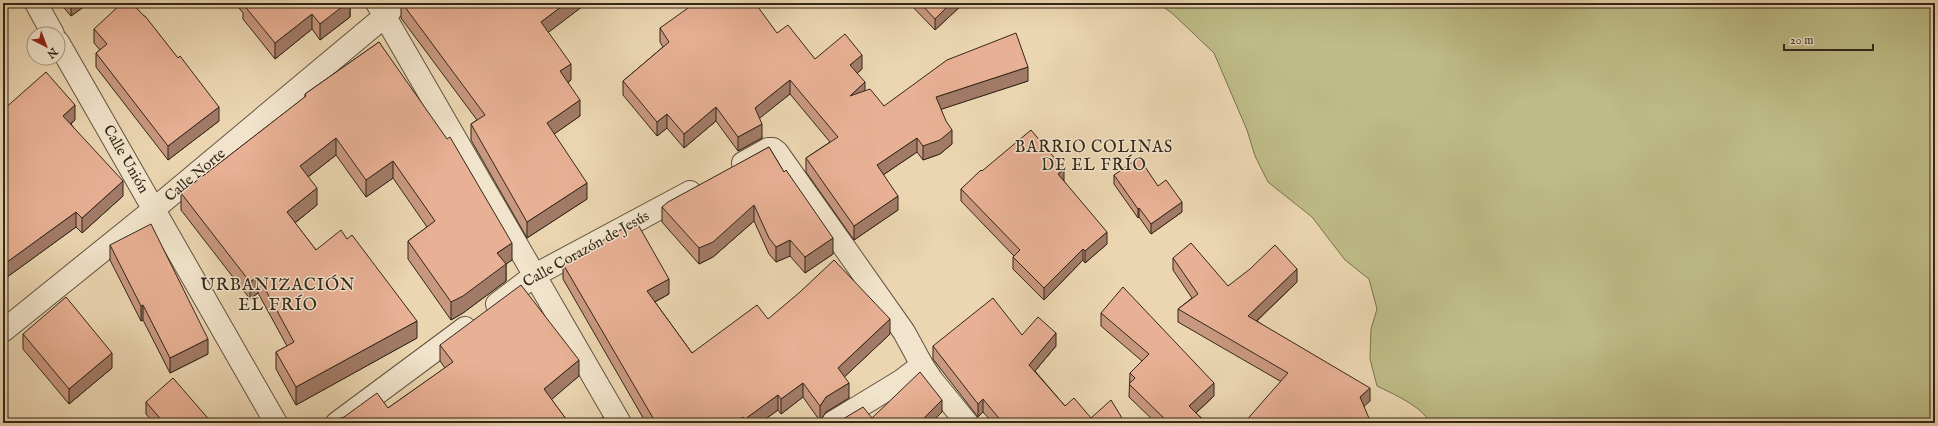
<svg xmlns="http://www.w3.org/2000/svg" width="1938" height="426" font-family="'IM FELL English',serif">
  <rect width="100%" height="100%" fill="#ebd6b1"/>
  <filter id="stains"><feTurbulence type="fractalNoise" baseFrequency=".005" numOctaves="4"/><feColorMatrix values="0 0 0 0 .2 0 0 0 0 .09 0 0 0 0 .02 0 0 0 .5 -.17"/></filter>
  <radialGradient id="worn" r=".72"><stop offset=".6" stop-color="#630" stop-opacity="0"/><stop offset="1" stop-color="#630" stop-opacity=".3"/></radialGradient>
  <!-- green -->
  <path fill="#bebc87" stroke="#787250" d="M1158,3H1935V423H1430C1422,406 1393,394 1377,386L1370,359L1371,329L1377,309L1369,279L1345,260L1312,217L1268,182L1255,156L1247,130L1214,53L1173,14Z"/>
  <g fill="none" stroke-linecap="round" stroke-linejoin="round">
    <defs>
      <g id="minor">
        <polyline points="36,3 53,34"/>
        <polyline points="377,3 620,423"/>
        <polyline points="58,42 276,423"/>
        <polyline points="743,163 768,149 773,149 777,152 904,332 922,365"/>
        <polyline points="497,304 535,275 690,192"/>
        <polyline points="3,331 154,209 385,16 397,3"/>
        <polyline points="337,423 465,328"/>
        <polyline points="832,423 901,381 922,365 932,380 967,423"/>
      </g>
    </defs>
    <!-- minor casing -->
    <use href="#minor" stroke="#61533f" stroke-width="24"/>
    <!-- minor -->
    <use href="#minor" stroke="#f2e4cc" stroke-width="22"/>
  </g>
  <!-- wall -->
  <g fill="#c8977f" stroke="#332719">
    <polygon points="60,3 89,3 71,16"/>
    <polygon points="235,3 354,3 350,7 350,17 320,40 312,29 275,59 243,19 243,13"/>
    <polygon points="401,3 587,3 548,32 571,80 568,82 580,116 554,134 587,199 527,238 471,140 471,124 477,120 401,18"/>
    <polygon points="909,3 964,3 935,30"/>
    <polygon points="660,28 777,33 815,59 862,69 857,73 865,91 884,106 1028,81 941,109 952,144 940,154 923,160 917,152 883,175 898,210 854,240 806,172 806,158 830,142 790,94 759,118 762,138 738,151 716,121 684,148 667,128 657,136 623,95 623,81 663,47 660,42"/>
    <polygon points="94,29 178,58 219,121 168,160 96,67 96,53 100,50 94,43"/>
    <polygon points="379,42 512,260 506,264 506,281 463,313 451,320 408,259 408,241 427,227 393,178 366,197 336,155 308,177 317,205 295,223 316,250 417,338 296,405 276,369 276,352 287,346 258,293 250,299 181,210 181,193 305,97 305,94"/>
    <polygon points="3,110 75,120 71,124 123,196 82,233 76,227 3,280"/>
    <polygon points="769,147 833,254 805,273 790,256 776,262 769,254 754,221 713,257 699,264 662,222 662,207"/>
    <polygon points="982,171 1064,181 1107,244 1085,263 1083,260 1044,300 1013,269 1013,257 1014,256 961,201 961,189"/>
    <polygon points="1114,175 1158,186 1182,212 1151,234 1139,217 1138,218 1114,184"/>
    <polygon points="110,245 208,354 170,373 143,320 141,321 110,260"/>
    <polygon points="1173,258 1228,286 1297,282 1257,321 1370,401 1280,381 1178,322 1178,309 1192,298 1173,270"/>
    <polygon points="563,264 669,294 655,302 692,353 768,319 890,334 844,377 849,398 826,412 820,421 803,397 781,414 778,410 760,423 646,423 563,279"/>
    <polygon points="1101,313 1214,396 1196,413 1207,423 1156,423 1129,397 1130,373 1142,361 1101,326"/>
    <polygon points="23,334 112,368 69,404 23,349"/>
    <polygon points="1022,335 1056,346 1035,371 1065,406 1091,418 1125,423 993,423 983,412 978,417 933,359 933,346"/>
    <polygon points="440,345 579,376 551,399 569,423 331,423 388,408 445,368 440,361"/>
    <polygon points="146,402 212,423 154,423 146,414"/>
  </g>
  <!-- shaded-wall -->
  <g fill="#a27b68" stroke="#332719">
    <polygon points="5,3 6,3 6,20 3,22 3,4"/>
    <polygon points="71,3 89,3 71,16"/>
    <polygon points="345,3 354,3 350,7 350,17 320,40 320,24"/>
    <polygon points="566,3 587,3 541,38 541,22"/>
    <polygon points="951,3 964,3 935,30 935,19"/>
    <polygon points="312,14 312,29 275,59 275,43"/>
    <polygon points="862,55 862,69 850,79 850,65"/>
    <polygon points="571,64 571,80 560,87 560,71"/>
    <polygon points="1028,67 1028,81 936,111 936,97"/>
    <polygon points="790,80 790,94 755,122 755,108"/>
    <polygon points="865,82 865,96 850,96"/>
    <polygon points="580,100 580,116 547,139 547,123"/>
    <polygon points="75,105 75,120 63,130 63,116"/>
    <polygon points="219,107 219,121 168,160 168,146"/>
    <polygon points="716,107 716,121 684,148 684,134"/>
    <polygon points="667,114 667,128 657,136 657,122"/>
    <polygon points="762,124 762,138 738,151 738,137"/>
    <polygon points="952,130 952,144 940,154 923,160 923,146"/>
    <polygon points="336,138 336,155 300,183 300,166"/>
    <polygon points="917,138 917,152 877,179 877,165"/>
    <polygon points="393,161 393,178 366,197 366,180"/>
    <polygon points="1064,169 1064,181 1058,174"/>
    <polygon points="123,181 123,196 82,233 82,218"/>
    <polygon points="587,183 587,199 527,238 527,222"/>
    <polygon points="317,188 317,205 287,229 287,212"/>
    <polygon points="898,196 898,210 854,240 854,226"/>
    <polygon points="1182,202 1182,212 1151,234 1151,224"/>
    <polygon points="754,205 754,221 713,257 699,264 699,248"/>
    <polygon points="1139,208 1139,217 1138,218 1138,209"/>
    <polygon points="76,212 76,227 3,280 3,265"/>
    <polygon points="1107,232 1107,244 1085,263 1085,251"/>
    <polygon points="833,238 833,254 805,273 805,257"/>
    <polygon points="790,240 790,256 776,262 776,247"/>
    <polygon points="512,243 512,260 506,264 506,281 463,313 451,320 451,302 497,253"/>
    <polygon points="1083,249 1083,260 1044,300 1044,288"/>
    <polygon points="1297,269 1297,282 1248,329 1248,316"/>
    <polygon points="258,276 258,293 250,299 250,282"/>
    <polygon points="669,279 669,294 647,306 647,291"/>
    <polygon points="143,305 143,320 141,321 141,306"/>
    <polygon points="890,319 890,334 838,383 838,368"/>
    <polygon points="417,321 417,338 296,405 296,387"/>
    <polygon points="1056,333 1056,346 1029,378 1029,365"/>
    <polygon points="208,339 208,354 170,373 170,358"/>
    <polygon points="112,353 112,368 69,404 69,389"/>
    <polygon points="579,360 579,376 544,406 544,389"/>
    <polygon points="803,383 803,397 781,414 781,399"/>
    <polygon points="849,383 849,398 826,412 820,421 820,406 826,397"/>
    <polygon points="1214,383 1214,396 1189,419 1189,406"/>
    <polygon points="1370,388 1370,401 1360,410 1360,397"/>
    <polygon points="778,395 778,410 760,423 745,423 745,419"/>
    <polygon points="983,399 983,412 978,417 978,404"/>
    <polygon points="942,400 942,412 931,423 919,423"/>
    <polygon points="743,417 743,423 735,423"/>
  </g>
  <!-- building -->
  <g fill="#e8b094" stroke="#332719">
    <polygon points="122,3 132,3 144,16 145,16 178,58 180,56 219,107 168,146 96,53 107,44 94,29"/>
    <polygon points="244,3 347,3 320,24 312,14 275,43 243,4"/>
    <polygon points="402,3 566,3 541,22 571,64 560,71 580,100 547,123 587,183 527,222 471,124 485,115"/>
    <polygon points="695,3 755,3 777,33 788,25 815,59 845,34 862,55 850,65 865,82 850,96 870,89 884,106 947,60 1016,33 1028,67 936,97 946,121 952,130 940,140 923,146 917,138 877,165 898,196 854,226 806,158 838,137 790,80 755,108 762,124 738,137 716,107 684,134 667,114 657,122 623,81 669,42 660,28"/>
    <polygon points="920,3 951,3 935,19"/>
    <polygon points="379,42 447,139 450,137 512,243 497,253 506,264 463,296 451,302 408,241 435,221 393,161 366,180 336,138 300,166 317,188 287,212 316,250 341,230 347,239 352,235 417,321 296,387 276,352 294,342 258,276 250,282 181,193 306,96 305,94"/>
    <polygon points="46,72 75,105 63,116 123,181 82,218 76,212 3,265 3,110"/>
    <polygon points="1031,130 1064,169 1058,174 1107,232 1085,251 1083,249 1044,288 1013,257 1020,250 961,189 981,170 982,171"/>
    <polygon points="769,147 784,172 786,170 833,238 805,257 790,240 776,247 769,238 754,205 713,242 699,248 662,207 668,202"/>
    <polygon points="1139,158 1158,186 1166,180 1182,202 1151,224 1139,208 1138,209 1114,175"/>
    <polygon points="636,221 669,279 647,291 692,353 757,305 768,319 800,292 834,260 890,319 838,368 849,383 826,397 820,406 803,383 781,399 778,395 745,419 743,417 735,423 656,423 563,264"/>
    <polygon points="151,224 208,339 170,358 143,305 141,306 110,245"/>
    <polygon points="1191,243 1228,286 1250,269 1275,245 1297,269 1248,316 1370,388 1360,397 1371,423 1244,423 1288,373 1178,309 1198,294 1173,258"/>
    <polygon points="521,285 579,360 544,389 569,423 456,423 455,421 453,423 331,423 337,419 344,417 377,393 388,408 453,362 440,345"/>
    <polygon points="1123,287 1214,383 1189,406 1206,423 1169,423 1129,384 1135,378 1130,373 1149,354 1101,313"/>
    <polygon points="66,297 112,353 69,389 23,334"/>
    <polygon points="993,298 1022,335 1038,317 1056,333 1029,365 1065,406 1074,398 1091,418 1111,400 1125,423 1003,423 983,399 978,404 933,346"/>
    <polygon points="920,372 942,400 919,423 831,423 838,422 863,407 872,418"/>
    <polygon points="173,378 212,423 164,423 146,402"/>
    <polygon points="603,417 607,423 596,423"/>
  </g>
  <g text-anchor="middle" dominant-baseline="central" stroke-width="3" stroke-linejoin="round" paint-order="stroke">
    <!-- street labels -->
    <g font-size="15" fill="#332719" stroke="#f2e4cc">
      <text transform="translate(126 159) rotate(60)">Calle Unión</text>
      <text transform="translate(195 175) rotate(-40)">Calle Norte</text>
      <text transform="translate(586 249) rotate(-29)">Calle Corazón de Jesús</text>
    </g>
    <!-- neighbourhood labels -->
    <g font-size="16" letter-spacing="1" fill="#332719" stroke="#f2e4cc">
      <text x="1094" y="148">BARRIO COLINAS<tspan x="1094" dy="18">DE EL FRÍO</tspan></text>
    </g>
    <!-- quarter labels -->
    <g font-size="17" letter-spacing="1" fill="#332719" stroke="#f2e4cc">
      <text x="278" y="285">URBANIZACIÓN<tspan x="278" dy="20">EL FRÍO</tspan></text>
    </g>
  </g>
  <!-- margin -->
  <rect width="1938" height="426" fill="none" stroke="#ebd6b1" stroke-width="16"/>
  <rect x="4" y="4" width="1930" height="418" fill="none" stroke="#332719" stroke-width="2"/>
  <rect x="8" y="8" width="1922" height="410" fill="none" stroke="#332719"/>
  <!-- north arrow -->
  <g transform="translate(46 46) rotate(138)"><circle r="19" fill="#f2e4cc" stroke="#a69884"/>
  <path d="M0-3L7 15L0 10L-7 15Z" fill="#8f2418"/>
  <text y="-6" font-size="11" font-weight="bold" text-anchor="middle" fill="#332719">N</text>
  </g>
  <!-- scale -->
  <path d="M1784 44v6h89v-6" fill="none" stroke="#332719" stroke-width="2"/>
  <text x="1790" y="44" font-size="12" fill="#332719" stroke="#f2e4cc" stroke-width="3" paint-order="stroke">20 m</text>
  <rect width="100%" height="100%" filter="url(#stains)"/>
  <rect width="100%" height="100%" fill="url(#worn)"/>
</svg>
